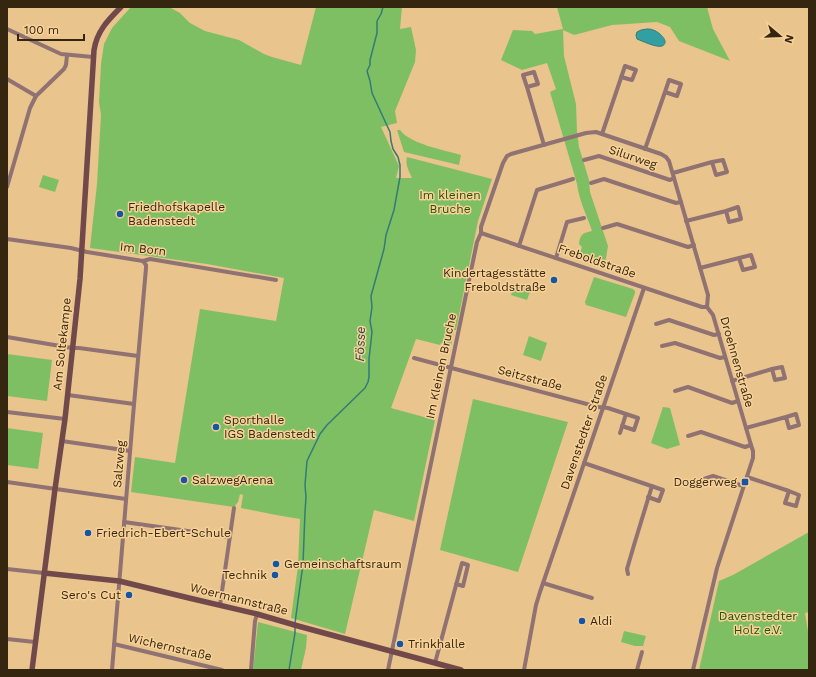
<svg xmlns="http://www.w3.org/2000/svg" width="816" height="677" font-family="'Work Sans',sans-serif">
  <rect width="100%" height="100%" fill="#e9c48c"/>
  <!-- green -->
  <g fill="#7fbf63">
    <path d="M131,7H169L180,13L190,23L205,31L239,40L264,54L272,57L301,65L316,7H402L400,29L411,27L416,50L415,62L395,111L397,123L381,127L399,166L396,178H412C409,171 405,165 407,157L492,179L478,221L456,330H454L451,346L441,343L440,345L416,339L391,408L435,420L414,521L374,510L345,634L291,618L298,566L300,519L276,515L241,508L243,495L240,494L238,502L234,507L131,492L135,457L175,463L200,309L276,321L284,278L207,264L90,248L97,184L101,115L99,102L101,64L104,44L112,28Z"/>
    <path d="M557,7H707L713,29L730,61L679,41L670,27L657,22L612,25L574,35L563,30L564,56L576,104L577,132L579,147L589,180L590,192L608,246L605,264L593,263L578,258L582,247L579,244C580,234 583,233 592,231C587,216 579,200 577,184L550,92L556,89L547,63L522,70L501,60L513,30L532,31L535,34L563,29Z"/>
    <path d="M397,130H400C410,144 444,150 461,155L459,165L404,152Z"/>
    <polygon points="43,175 59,180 55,192 39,187"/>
    <polygon points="594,277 633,289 635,291 635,293 626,317 586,305 585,302"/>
    <polygon points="515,283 531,289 527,300 511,295"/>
    <polygon points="529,336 547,343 541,361 523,355"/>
    <polygon points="7,354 52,360 47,401 7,396"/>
    <polygon points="473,399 568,422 518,572 440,550"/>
    <polygon points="663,407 670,408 680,445 667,449 651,443"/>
    <polygon points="7,428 43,433 38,469 7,465"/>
    <polygon points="809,532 809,612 805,613 809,638 809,670 699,670 719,581 733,575"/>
    <polygon points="258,622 307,635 306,648 301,670 253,670"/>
    <polygon points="624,631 646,636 643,646 635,646 621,642"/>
  </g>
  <!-- water -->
  <path fill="#32a0a2" stroke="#337b76" d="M647,29C649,29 651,29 653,30C658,31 671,42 662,46C657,48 642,41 637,39L636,35L637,32L641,30Z"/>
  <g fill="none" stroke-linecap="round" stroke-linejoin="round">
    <!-- stream -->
    <g stroke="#337b76" stroke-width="1.5">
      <polyline points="295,623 303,564 305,512 306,497 305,485 307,461 320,434 327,425 365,388 368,382 369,377 369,359 372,332 370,321 372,307 371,296 384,249 386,235 394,210 400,177 400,165 398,157 393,149 391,141 390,132 372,93 370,81 367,71 370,65 370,60 377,33 377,21 381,14 383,7"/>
      <polyline points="289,670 295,633 295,627"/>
    </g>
    <!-- street -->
    <g stroke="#907273" stroke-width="4">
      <polyline points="7,29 61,54 93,57"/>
      <polyline points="7,79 36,96"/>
      <polyline points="527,87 523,75 534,72 538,84 527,87 544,145"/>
      <polyline points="602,134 625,66 636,70 632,80 621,77"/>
      <polyline points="645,149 665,92 677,96 681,84 669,80 665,92"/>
      <polyline points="584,160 599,156 670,180 674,178"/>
      <polyline points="673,173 712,162 716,175 727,172 723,160 712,162"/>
      <polyline points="591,183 604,179 676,203 681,202"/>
      <polyline points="7,187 30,108 36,96 64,69 66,65 67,55"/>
      <polyline points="686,221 726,211 729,222 741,219 738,207 726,211"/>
      <polyline points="603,228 617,224 688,247 694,245"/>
      <polyline points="481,233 702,307 707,307"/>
      <polyline points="7,239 71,248 87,252 143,261 150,259 276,280"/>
      <polyline points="519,246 537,190 573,179"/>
      <polyline points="556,258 567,222 584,218"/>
      <polyline points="700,268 739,258 743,270 755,267 751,255 739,258"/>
      <polyline points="656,324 669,320 714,335 719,334"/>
      <polyline points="7,337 72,348 79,348 138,356"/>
      <polyline points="662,346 675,343 720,358 725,357"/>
      <polyline points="414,358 598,407 608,408 638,418 634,430 622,426"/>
      <polyline points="732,381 772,369 775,380 785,378 782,367 772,369"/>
      <polyline points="675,391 688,387 732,403 738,401"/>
      <polyline points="68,395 134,404"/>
      <polyline points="7,412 65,419"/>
      <polyline points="746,428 786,417 789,428 799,425 796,414 786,417"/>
      <polyline points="620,433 626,414"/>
      <polyline points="688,436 701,432 745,447 751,445"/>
      <polyline points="62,441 130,451"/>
      <polyline points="584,463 663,490 659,501 648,497"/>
      <polyline points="747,477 789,491 785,503 796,506 799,495 789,491"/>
      <polyline points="701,480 713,476 743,486"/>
      <polyline points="7,482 126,499"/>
      <polyline points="124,522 230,537"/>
      <polyline points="7,569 44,573"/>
      <polyline points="628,574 627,569 634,545 652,486"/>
      <polyline points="543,583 592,598"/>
      <polyline points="220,605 234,508"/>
      <polyline points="7,639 35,642"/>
      <polyline points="114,644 222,670"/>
      <polyline points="435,663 462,563 468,565 463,586 456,584"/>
      <polyline points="112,670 133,416 146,268 146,265 143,261"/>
      <polyline points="251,670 255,621 257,614"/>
      <polyline points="388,670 477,242 481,233 481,227 503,163 507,156 511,154 586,133 596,132 661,154 666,157 669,161 708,295 707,307"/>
      <polyline points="524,670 536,605 540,592 644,288"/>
      <polyline points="637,670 642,652"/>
      <polyline points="693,670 717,568 753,458 753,451 751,445 713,315 707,307"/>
    </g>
    <!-- secondary -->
    <g stroke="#72494a" stroke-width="5.5">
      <polyline points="44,573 119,581 189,598 257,614 298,626 461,670"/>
      <path d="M32,670L55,489L65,419L80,279L94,50C97,31 108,20 121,7"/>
    </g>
  </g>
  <!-- markers -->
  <g fill="#1655a6" stroke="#f7d198" stroke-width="1.5">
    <circle cx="120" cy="214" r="4"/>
    <circle cx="554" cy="280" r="4"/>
    <circle cx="216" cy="427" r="4"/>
    <circle cx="184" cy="480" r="4"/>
    <rect x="741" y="478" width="8" height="8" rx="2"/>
    <circle cx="88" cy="533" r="4"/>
    <circle cx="276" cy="564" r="4"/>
    <circle cx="275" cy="575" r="4"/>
    <circle cx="129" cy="595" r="4"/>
    <circle cx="582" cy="621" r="4"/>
    <circle cx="400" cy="644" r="4"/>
  </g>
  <g text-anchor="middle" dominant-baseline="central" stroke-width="3" stroke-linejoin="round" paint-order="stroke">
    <!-- street labels -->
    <g font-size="12" fill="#34260f" stroke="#f7d198">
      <text transform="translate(633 157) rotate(19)">Silurweg</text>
      <text transform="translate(143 249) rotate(6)">Im Born</text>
      <text transform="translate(597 261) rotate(19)">Freboldstraße</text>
      <text transform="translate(62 344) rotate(-84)">Am Soltekampe</text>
      <text transform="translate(737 362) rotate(74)">Droehnenstraße</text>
      <text transform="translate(441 366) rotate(-78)">Im Kleinen Bruche</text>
      <text transform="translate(530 378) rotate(15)">Seitzstraße</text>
      <text transform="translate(584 432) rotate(-71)">Davenstedter Straße</text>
      <text transform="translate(119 464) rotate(-85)">Salzweg</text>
      <text transform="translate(239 599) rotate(14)">Woermannstraße</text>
      <text transform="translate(170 647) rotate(13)">Wichernstraße</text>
    </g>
    <!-- park labels -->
    <g font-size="12" fill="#245306" stroke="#f7d198">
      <text x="450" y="195">Im kleinen<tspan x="450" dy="14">Bruche</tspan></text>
      <text x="758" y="616">Davenstedter<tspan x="758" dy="14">Holz e.V.</tspan></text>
    </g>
    <!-- poi labels -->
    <g font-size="12" fill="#34260f" stroke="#f7d198" text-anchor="start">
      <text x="128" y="207">Friedhofskapelle<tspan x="128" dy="14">Badenstedt</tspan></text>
      <text x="546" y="273" text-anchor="end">Kindertagesstätte<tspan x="546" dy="14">Freboldstraße</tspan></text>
      <text x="224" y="420">Sporthalle<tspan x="224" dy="14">IGS Badenstedt</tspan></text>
      <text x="192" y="480">SalzwegArena</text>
      <text x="737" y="482" text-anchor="end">Doggerweg</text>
      <text x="96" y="533">Friedrich-Ebert-Schule</text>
      <text x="284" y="564">Gemeinschaftsraum</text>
      <text x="267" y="575" text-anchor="end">Technik</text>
      <text x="121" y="595" text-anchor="end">Sero's Cut</text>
      <text x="590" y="621">Aldi</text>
      <text x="408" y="644">Trinkhalle</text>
    </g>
    <!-- water labels -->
    <g font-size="13" font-style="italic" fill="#2c4c4d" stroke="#f7d198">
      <text transform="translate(360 344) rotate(-88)">Fösse</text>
    </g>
  </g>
  <!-- border -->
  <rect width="816" height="677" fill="none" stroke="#34260f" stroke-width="16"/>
  <!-- north arrow -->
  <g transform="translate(780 36) rotate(109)" stroke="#f7d198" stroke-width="3" paint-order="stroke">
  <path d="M0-3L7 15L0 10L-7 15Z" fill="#34260f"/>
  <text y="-6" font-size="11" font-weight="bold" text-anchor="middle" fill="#34260f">N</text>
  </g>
  <!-- scale -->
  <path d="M18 34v6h66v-6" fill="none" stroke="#34260f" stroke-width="2"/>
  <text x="24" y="34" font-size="12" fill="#34260f" stroke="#f7d198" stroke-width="3" paint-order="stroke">100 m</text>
</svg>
